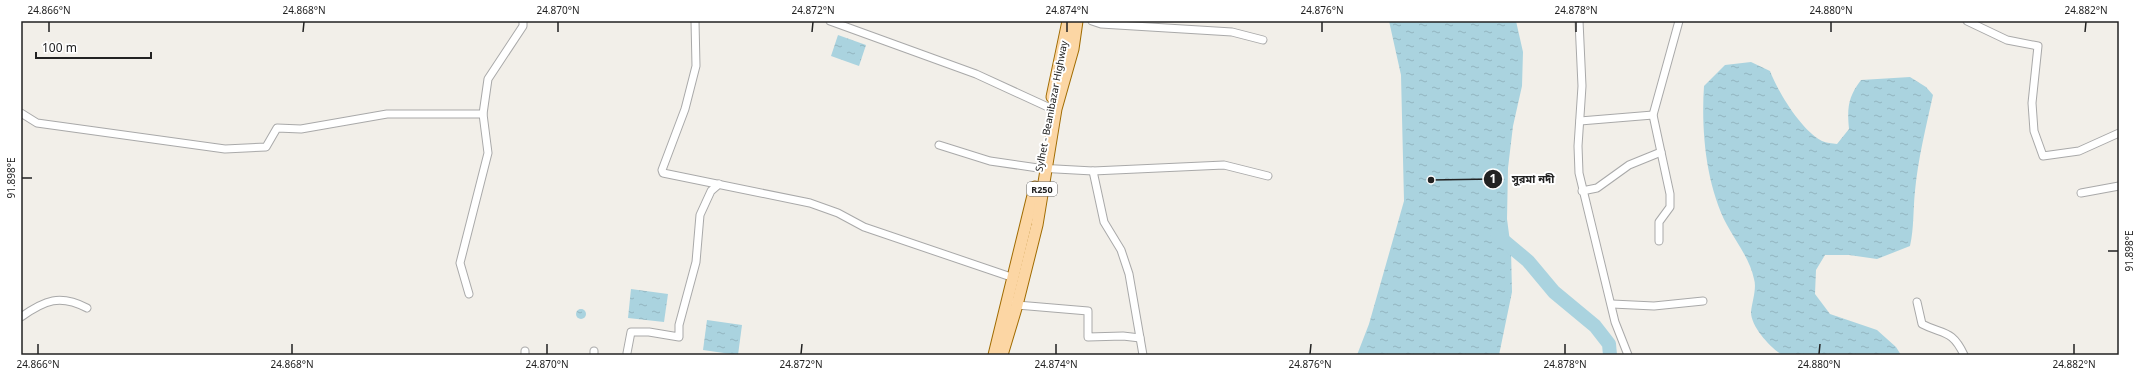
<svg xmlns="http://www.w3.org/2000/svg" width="2140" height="376" font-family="'Noto Sans','Noto Sans Bengali',sans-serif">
  <defs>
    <pattern id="water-ripples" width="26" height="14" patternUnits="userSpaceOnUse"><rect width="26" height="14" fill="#aad3df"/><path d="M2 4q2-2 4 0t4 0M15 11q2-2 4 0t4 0" fill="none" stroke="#92b5bf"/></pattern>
  </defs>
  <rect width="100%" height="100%" fill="#f2efe9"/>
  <!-- water -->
  <g fill="url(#water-ripples)">
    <polygon points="1389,21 1516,21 1523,52 1522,86 1513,126 1508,168 1507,219 1511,249 1512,292 1499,355 1357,355 1369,324 1404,201 1401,75"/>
    <polygon points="838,35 866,45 859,66 831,56"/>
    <path d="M1751,62L1770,71C1778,92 1801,130 1822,141C1826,143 1832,143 1837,144L1849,129C1847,108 1848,97 1861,80L1910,77L1926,87L1933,95C1926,127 1918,159 1915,191C1913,210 1914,228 1910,246L1877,259L1849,255H1825L1816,270L1815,294L1830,314L1877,330L1896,347L1901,355H1782C1770,347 1751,327 1751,312C1752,302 1757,288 1754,279C1750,259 1736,242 1727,225C1706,185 1701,131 1704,86L1725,65Z"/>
    <polygon points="631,289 668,294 664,322 628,318"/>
    <circle cx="581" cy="314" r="5"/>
    <polygon points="707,320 742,325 738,355 703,350"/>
  </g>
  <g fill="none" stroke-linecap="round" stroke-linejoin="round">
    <!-- river -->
    <polyline stroke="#aad3df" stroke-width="14" points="1497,235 1528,261 1554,292 1595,326 1609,344 1610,355"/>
    <defs>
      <g id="street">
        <polyline points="695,21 696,66 685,109 662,170 663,173 810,203 838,213 864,227 1014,278"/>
        <polyline points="830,21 976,74 1050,108"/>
        <polyline points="1092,21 1101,24 1232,32 1263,40"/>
        <polyline points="1579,21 1582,86 1578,146 1579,173 1615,322 1628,355"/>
        <polyline points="1967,21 2007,40 2038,46 2032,103 2034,131 2043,156 2079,151 2119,133"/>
        <polyline points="21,113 37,123 225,149 266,147 277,128 301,129 387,114 483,114"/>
        <polyline points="1580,121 1653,115"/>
        <polyline points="939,145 990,161 1038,168 1093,171 1224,165 1268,176"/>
        <polyline points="1093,171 1104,222 1121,250 1129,274 1143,355"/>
        <polyline points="1582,191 1597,188 1629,165 1661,152"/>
        <polyline points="2081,193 2119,186"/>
        <polyline points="1659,241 1659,222 1670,207 1670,194 1653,115 1679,21"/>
        <polyline points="469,294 460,263 488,153 483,114 488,79 523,26 523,21"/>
        <polyline points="1015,302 1017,305 1088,311 1088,337 1123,336 1140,338"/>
        <path d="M1917,302L1922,324C1943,335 1952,329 1964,355"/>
        <polyline points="1612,304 1654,306 1703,301"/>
        <path d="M21,317C45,300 60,294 87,308"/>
        <polyline points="525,351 525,355"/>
        <polyline points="627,353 631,332 649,332 679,337 679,325 696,262 700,215 711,191 719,184"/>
        <polyline points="594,355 594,351"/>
      </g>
      <g id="primary">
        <polyline points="1052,97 1068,21"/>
        <polyline points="994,355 1035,187"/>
        <polyline points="1002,355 1017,305 1037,225 1056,109 1073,49 1077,21"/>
      </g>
    </defs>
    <!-- street casing -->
    <use href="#street" stroke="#a9a9a9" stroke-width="9"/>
    <!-- primary casing -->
    <use href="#primary" stroke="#a06b00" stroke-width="13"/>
    <!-- street -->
    <use href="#street" stroke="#fff" stroke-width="7"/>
    <!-- primary -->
    <use href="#primary" stroke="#fcd6a4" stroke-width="11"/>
  </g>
  <!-- ticks -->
  <path fill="none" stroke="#222" stroke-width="1.5" d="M49,32V22M303,32L304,22M558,32V22M812,32L813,22M1067,32V22M1322,32V22M1576,32V22M1831,32V22M2085,32L2086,22M22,178H32M2108,251H2118M38,354V344M292,354V344M547,354V344M801,354L802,344M1056,354V344M1310,354L1311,344M1565,354V344M1819,354L1820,344M2074,354V344"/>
  <g text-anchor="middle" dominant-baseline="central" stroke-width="4" stroke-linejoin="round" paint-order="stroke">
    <!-- shield labels -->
    <rect fill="#fff" stroke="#646464" stroke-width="1" x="1027" y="182" width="30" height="14" rx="3"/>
    <g font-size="9" font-weight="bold" fill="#222">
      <text x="1042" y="189">R250</text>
    </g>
    <!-- street labels -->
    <g font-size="10" fill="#222" stroke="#fff">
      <text transform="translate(1051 106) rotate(-79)">Sylhet - Beanibazar Highway</text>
    </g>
  </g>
  <!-- callouts -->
  <path fill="none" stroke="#222" stroke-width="1.5" d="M1431 180L1493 179"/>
  <g fill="#222" stroke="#fff" stroke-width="1.5">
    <circle cx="1431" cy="180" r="4"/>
    <circle cx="1493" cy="179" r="10"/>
  </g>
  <g font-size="12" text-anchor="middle" font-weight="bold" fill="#fff">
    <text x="1493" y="183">1</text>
  </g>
  <g font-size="11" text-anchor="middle" font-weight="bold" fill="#222" stroke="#fff" stroke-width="4" stroke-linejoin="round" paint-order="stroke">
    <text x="1533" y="183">সুরমা নদী</text>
  </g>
  <!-- border -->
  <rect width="2140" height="376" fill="none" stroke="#ffffff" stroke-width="44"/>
  <!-- scale -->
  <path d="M36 52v6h115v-6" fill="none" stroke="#222222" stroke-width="2"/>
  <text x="42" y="52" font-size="12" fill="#222222" stroke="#ffffff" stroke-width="3" paint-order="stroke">100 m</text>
  <rect x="22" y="22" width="2096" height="332" fill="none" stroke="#222" stroke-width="1.5"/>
  <g font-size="10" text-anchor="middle" fill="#222">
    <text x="49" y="14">24.866°N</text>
    <text x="304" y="14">24.868°N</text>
    <text x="558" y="14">24.870°N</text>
    <text x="813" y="14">24.872°N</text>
    <text x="1067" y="14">24.874°N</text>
    <text x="1322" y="14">24.876°N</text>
    <text x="1576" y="14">24.878°N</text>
    <text x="1831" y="14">24.880°N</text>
    <text x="2086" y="14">24.882°N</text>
    <text transform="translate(11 178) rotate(-90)" y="4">91.898°E</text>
    <text transform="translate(2129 251) rotate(-90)" y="4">91.898°E</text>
    <text x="38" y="368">24.866°N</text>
    <text x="292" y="368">24.868°N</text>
    <text x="547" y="368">24.870°N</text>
    <text x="801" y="368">24.872°N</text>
    <text x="1056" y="368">24.874°N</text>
    <text x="1310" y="368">24.876°N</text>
    <text x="1565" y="368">24.878°N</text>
    <text x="1819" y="368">24.880°N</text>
    <text x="2074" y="368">24.882°N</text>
  </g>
</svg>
